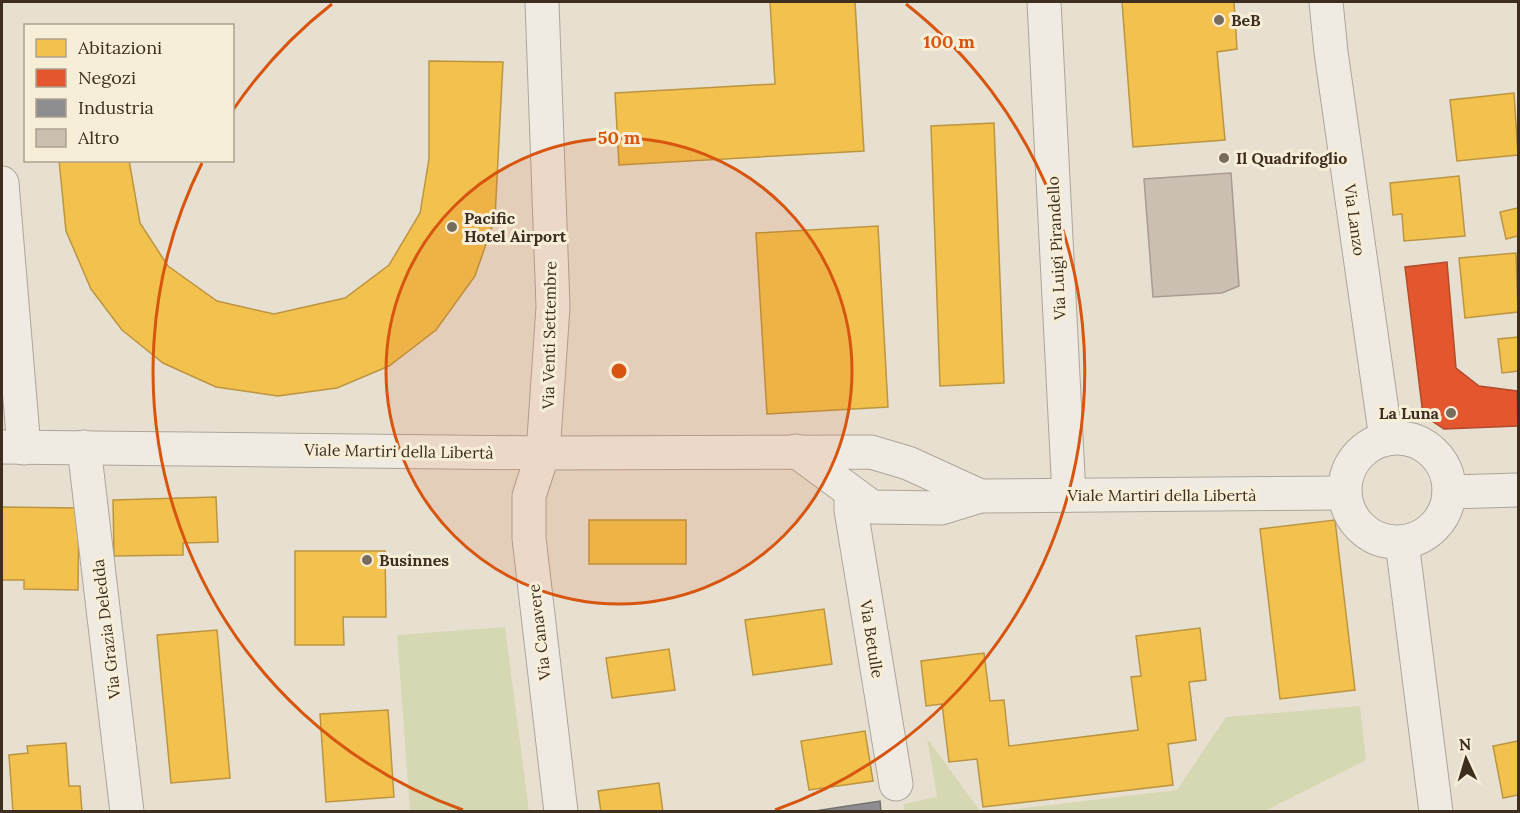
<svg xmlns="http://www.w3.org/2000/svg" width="1520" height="813" font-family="Lora,serif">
  <rect width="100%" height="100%" fill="#e7e0d1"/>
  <!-- green -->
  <g fill="#d6d7b3">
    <polygon points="505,627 529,811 410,811 397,635"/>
    <polygon points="1360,706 1366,760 1265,811 998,811 1177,790 1226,717"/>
    <polygon points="927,738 980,811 905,811 904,804 937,797"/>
  </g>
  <!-- homes -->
  <g fill="#f2c14e" stroke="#bc9540" stroke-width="1.5">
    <polygon points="770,2 855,2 864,151 619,165 615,93 775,84"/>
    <polygon points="1122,2 1234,2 1237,49 1217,52 1225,140 1133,147"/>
    <polygon points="429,61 503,62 495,218 475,276 436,330 389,366 337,388 278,396 216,387 163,363 122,330 91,289 66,231 59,160 129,160 140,223 168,266 217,301 274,314 345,298 389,265 420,213 429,159"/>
    <polygon points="1514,93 1518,155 1457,161 1450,100"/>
    <polygon points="994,123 1004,383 940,386 931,126"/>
    <polygon points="1459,176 1465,236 1404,241 1402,214 1393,215 1390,183"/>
    <polygon points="1518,208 1518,236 1506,239 1500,212"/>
    <polygon points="878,226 888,407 767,414 756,233"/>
    <polygon points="1516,253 1518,312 1465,318 1459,258"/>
    <polygon points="1518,337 1518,371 1502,373 1498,339"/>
    <polygon points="216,497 218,542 183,543 183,555 114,556 113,500"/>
    <polygon points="2,507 79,508 78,590 24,589 24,580 2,580"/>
    <rect x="589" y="520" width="97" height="44"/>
    <polygon points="1335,520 1355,690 1280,699 1260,529"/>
    <polygon points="295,551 385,551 386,617 343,617 344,645 295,645"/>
    <polygon points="824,609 832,664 753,675 745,620"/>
    <polygon points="1200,628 1206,680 1189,682 1196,740 1168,744 1173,785 983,807 977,759 949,762 942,704 926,706 921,661 984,653 990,701 1004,700 1009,746 1138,730 1131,677 1141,676 1136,636"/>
    <polygon points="217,630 230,778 171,783 157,635"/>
    <polygon points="669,649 675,690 612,698 606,658"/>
    <polygon points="388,710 394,797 326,802 320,714"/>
    <polygon points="865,731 873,781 809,790 801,741"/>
    <polygon points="1518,741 1518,795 1503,798 1493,746"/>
    <polygon points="66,743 69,786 80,786 82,812 13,812 9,755 28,753 27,746"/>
    <polygon points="659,783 663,812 601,812 598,791"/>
  </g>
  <!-- shops -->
  <polygon fill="#e4572e" stroke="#b24b2a" stroke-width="1.5" points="1447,262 1456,368 1479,386 1517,391 1518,426 1444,429 1423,415 1405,267"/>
  <!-- industry -->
  <polygon fill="#8d8d92" stroke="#757070" stroke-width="1.5" points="880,801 881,812 808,812"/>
  <!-- building -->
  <polygon fill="#cbbfb2" stroke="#a89c90" stroke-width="1.5" points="1231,173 1239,286 1222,293 1153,297 1144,179"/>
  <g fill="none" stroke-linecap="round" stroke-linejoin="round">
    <defs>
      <g id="minor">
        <polyline points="542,2 553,307 543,453 529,496 529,538 561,812"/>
        <polyline points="1044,2 1069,495"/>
        <polyline points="2,183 24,448"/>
        <polyline points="2,447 543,453 871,452 908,463 980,496"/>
        <polyline points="84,447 127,812"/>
        <polyline points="796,451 872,507 941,508 980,496 1345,493"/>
        <polyline points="1449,492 1518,490"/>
        <polyline points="851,494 851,510 896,784"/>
      </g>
      <g id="tertiary">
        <polyline points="1326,2 1331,52 1386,439"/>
        <circle cx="1397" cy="490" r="52"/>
        <polyline points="1402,542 1436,812"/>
      </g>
    </defs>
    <!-- minor casing -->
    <use href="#minor" stroke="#ada599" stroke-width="35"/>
    <!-- tertiary casing -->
    <use href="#tertiary" stroke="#ada599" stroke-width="35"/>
    <!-- minor -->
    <use href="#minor" stroke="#efebe3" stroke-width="33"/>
    <!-- tertiary -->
    <use href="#tertiary" stroke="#efebe3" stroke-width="33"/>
  </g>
  <!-- distance rings -->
  <circle cx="619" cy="371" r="233" fill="#d7550e" fill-opacity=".12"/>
  <g fill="none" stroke="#d7550e" stroke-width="3">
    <circle cx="619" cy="371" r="233"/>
    <path d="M463 810A466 466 0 0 1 202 163M233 110A466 466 0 0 1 332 4M906 4A466 466 0 0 1 775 810"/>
  </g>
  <!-- markers -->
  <g fill="#786c5e" stroke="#f7eed8" stroke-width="2">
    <circle cx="1219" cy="20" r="6"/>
    <circle cx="1224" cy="158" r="6"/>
    <circle cx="452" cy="227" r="6"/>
    <circle cx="1451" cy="413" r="6"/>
    <circle cx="367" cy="560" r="6"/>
  </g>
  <g text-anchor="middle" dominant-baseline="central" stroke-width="6" stroke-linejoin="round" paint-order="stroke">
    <!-- poi labels -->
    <g font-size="16" font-weight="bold" fill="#3d2e20" stroke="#f7eed8" text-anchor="start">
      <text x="1231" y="20">BeB</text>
      <text x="1236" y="158">Il Quadrifoglio</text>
      <text x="464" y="218">Pacific<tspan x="464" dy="18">Hotel Airport</tspan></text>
      <text x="1439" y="413" text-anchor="end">La Luna</text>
      <text x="379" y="560">Businnes</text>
    </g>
    <!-- street labels -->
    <g font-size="16" fill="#3d2e20" stroke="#f7eed8">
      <text transform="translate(1355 220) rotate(82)">Via Lanzo</text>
      <text transform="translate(1056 248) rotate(-93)">Via Luigi Pirandello</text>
      <text transform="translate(549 335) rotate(-89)">Via Venti Settembre</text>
      <text transform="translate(399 451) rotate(1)">Viale Martiri della Libertà</text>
      <text x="1162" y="495">Viale Martiri della Libertà</text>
      <text transform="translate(106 629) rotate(-97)">Via Grazia Deledda</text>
      <text transform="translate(539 632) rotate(-97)">Via Canavere</text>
      <text transform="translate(872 639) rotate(81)">Via Betulle</text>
    </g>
  </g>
  <circle cx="619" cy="371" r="9" fill="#d7550e" stroke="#f7eed8" stroke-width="3"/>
  <g font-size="18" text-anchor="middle" font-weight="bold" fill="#d7550e" stroke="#f7eed8" stroke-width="6" stroke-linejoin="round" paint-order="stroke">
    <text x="949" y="48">100 m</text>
    <text x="619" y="144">50 m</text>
  </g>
  <!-- border -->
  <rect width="1520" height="813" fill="none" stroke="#3d2e20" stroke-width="6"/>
  <!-- legend -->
  <rect x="24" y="24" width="210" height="138" fill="#f7eed8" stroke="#ada18e" stroke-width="1.5"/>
  <rect x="36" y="39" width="30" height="18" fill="#f2c14e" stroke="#ada18e" stroke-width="1.5"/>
  <text x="78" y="54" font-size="18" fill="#3d2e20">Abitazioni</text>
  <rect x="36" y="69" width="30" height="18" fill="#e4572e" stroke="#ada18e" stroke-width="1.5"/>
  <text x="78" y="84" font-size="18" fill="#3d2e20">Negozi</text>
  <rect x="36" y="99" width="30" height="18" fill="#8d8d92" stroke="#ada18e" stroke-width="1.5"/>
  <text x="78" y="114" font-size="18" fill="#3d2e20">Industria</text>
  <rect x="36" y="129" width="30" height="18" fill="#cbbfb2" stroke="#ada18e" stroke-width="1.5"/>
  <text x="78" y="144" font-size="18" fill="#3d2e20">Altro</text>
  <!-- north arrow -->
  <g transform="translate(1466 759) rotate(356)" stroke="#f7eed8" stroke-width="4.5" paint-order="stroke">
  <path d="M0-4.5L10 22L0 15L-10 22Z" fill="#3d2e20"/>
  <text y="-9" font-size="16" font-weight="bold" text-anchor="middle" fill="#3d2e20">N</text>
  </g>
</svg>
